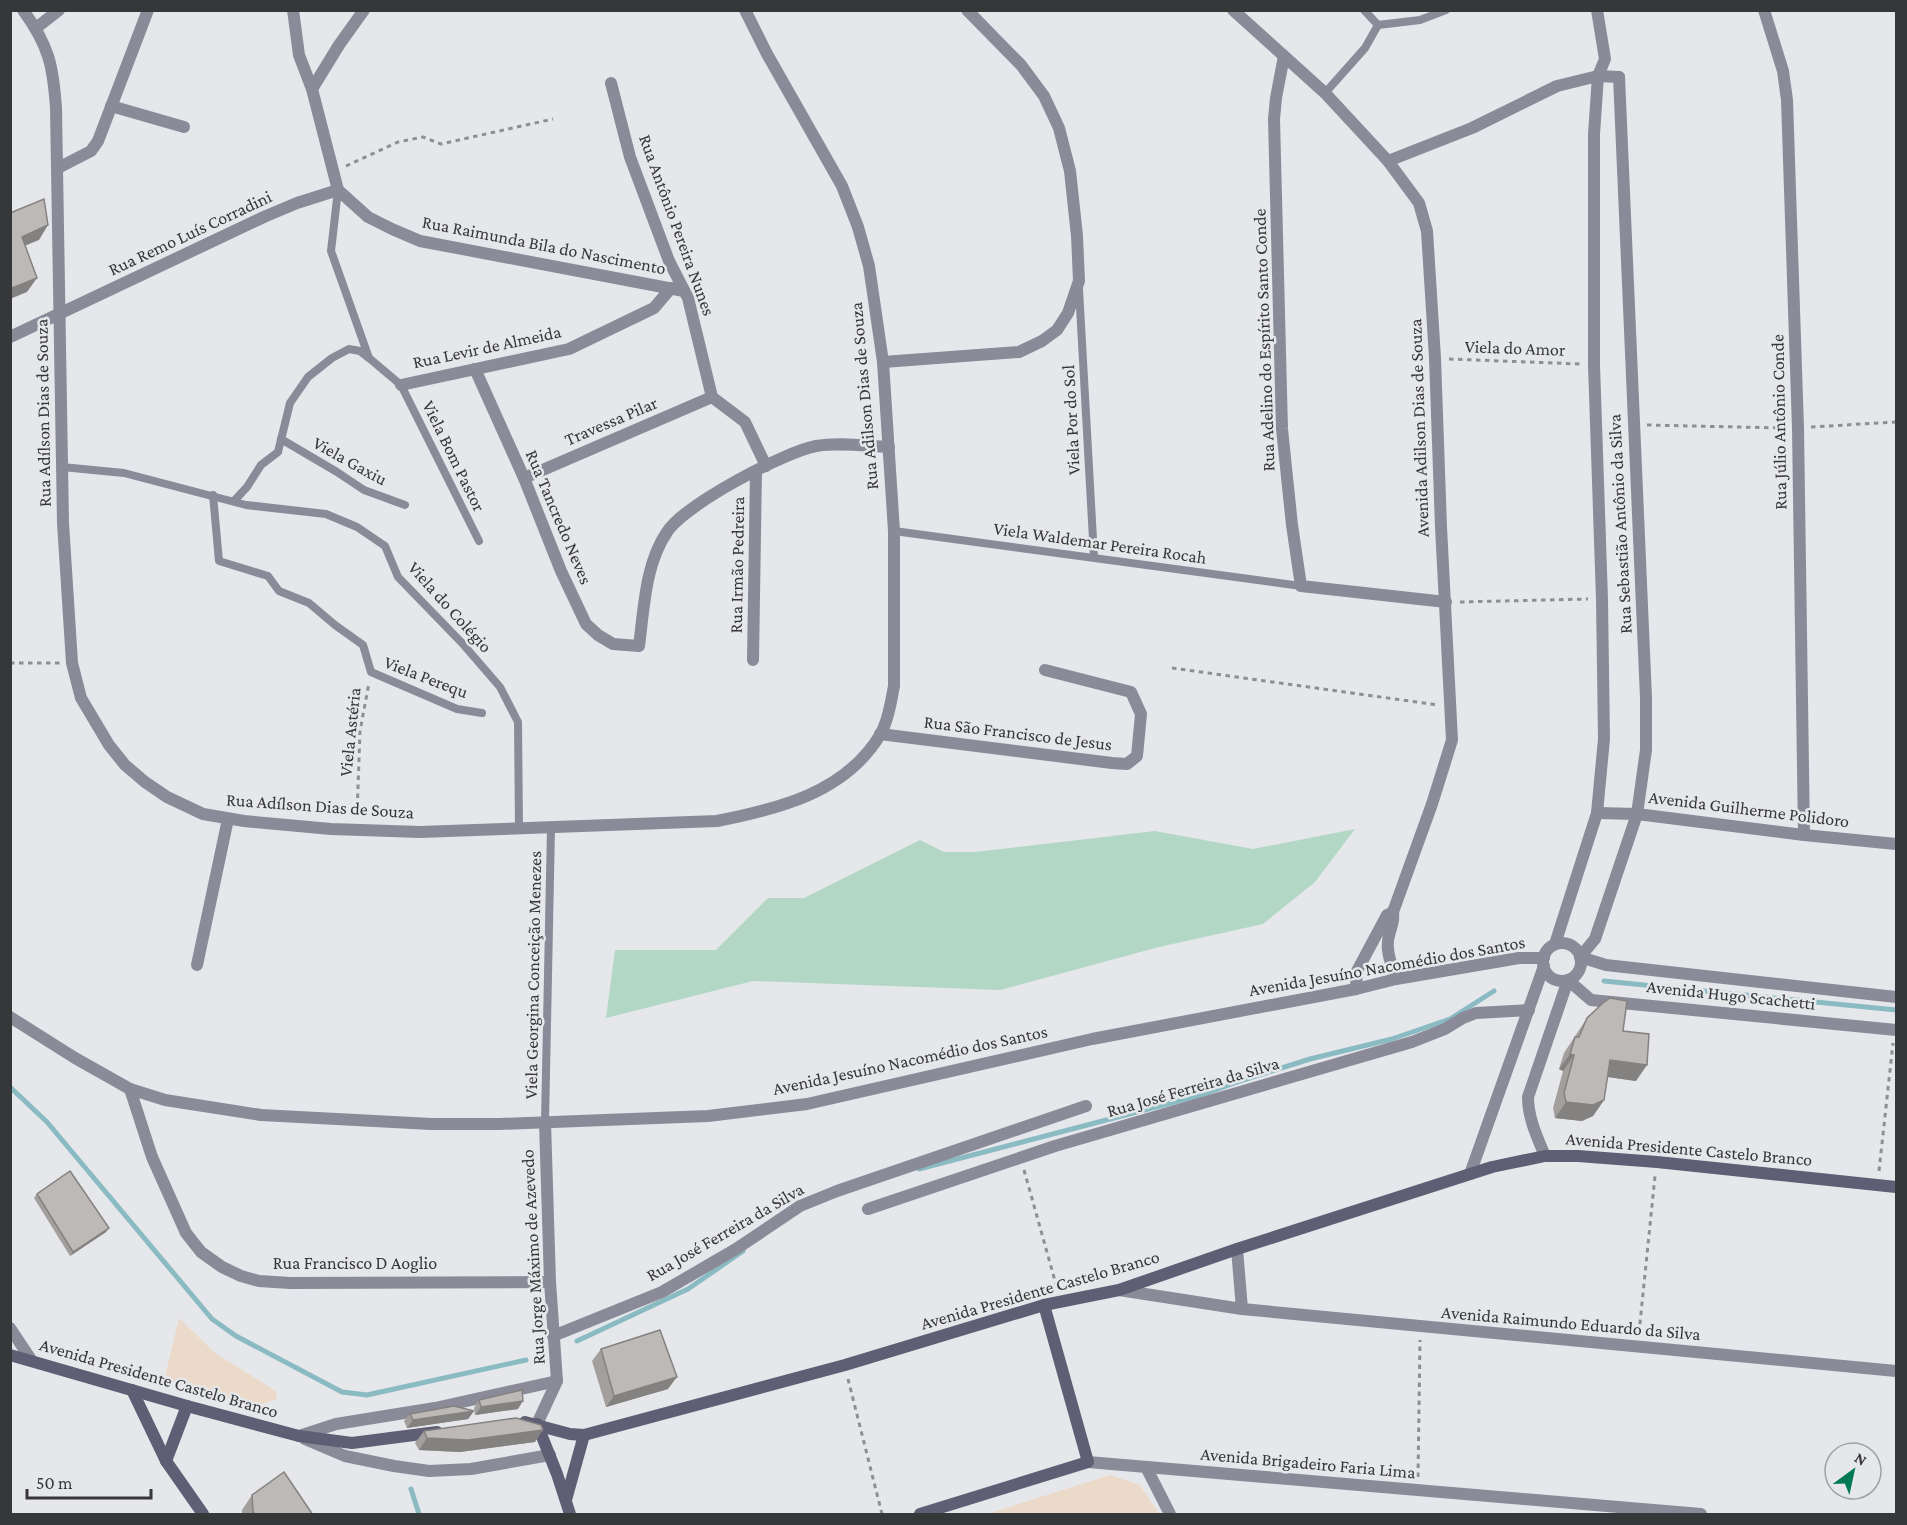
<svg xmlns="http://www.w3.org/2000/svg" width="1907" height="1525" font-family="'Crimson Pro',serif">
  <rect width="100%" height="100%" fill="#e6e7eb"/>
  <!-- education -->
  <g fill="#ebdac9">
    <polygon points="179,1318 215,1353 276,1391 277,1399 259,1405 164,1381"/>
    <polygon points="1110,1475 1140,1485 1159,1514 987,1514"/>
  </g>
  <!-- green -->
  <polygon fill="#b3d7c5" points="1355,829 1315,882 1263,924 1159,947 1000,990 753,981 606,1018 615,950 716,950 768,898 804,898 920,840 944,852 975,852 1155,831 1253,849"/>
  <g fill="none" stroke-linecap="round" stroke-linejoin="round">
    <!-- stream -->
    <g stroke="#8bbbc2" stroke-width="5">
      <polyline points="1604,981 1896,1010"/>
      <polyline points="10,1087 47,1122 212,1319 236,1336 342,1392 367,1395 526,1360"/>
      <polyline points="919,1169 1202,1095 1237,1082 1310,1059 1392,1039 1450,1019 1494,991"/>
      <polyline points="577,1341 688,1289 743,1251"/>
      <polyline points="411,1489 419,1514"/>
    </g>
    <!-- path -->
    <g stroke="#8e8f92" stroke-width="3" stroke-dasharray="4.5 4.5" stroke-linecap="butt">
      <polyline points="346,166 398,142 423,137 441,144 553,119"/>
      <polyline points="1449,359 1580,364"/>
      <polyline points="1647,425 1784,428"/>
      <polyline points="1811,427 1896,422"/>
      <polyline points="1460,602 1588,599"/>
      <polyline points="10,663 60,663"/>
      <polyline points="1172,668 1438,705"/>
      <polyline points="357,816 360,731 369,683"/>
      <polyline points="1024,1170 1057,1288"/>
      <polyline points="1879,1171 1893,1043"/>
      <polyline points="1639,1333 1655,1176"/>
      <polyline points="848,1379 882,1514"/>
      <polyline points="1418,1477 1420,1340"/>
    </g>
    <!-- lane -->
    <g stroke="#8a8a99" stroke-width="8">
      <polyline points="1364,10 1378,25 1420,20 1446,10"/>
      <polyline points="1325,93 1365,48 1378,25"/>
      <polyline points="338,190 331,251 369,358"/>
      <polyline points="1079,289 1094,557"/>
      <polyline points="281,439 337,472 364,490 405,505"/>
      <polyline points="62,467 124,473 246,505 326,514 357,527 385,546 398,577 462,643 500,687 518,722 519,828"/>
      <polyline points="213,495 219,561 268,576 279,591 309,603 335,625 363,645 371,672 457,709 482,713"/>
      <polyline points="234,501 247,487 261,465 278,452 290,403 308,377 332,358 349,349 360,351 369,358 401,385 479,541"/>
      <polyline points="894,531 1301,586"/>
      <polyline points="545,1122 551,828"/>
    </g>
    <!-- street -->
    <g stroke="#8a8a99" stroke-width="12">
      <path d="M23,10C49,46 53,65 56,108L63,523L72,663L81,698L109,745L125,765L145,782L167,797L203,814L244,821L331,829L420,832L717,821C778,809 845,793 880,735C888,721 891,702 894,686V531L883,362L869,266L858,227L842,186L767,54L745,10"/>
      <polyline points="293,10 299,55 312,89 338,190"/>
      <polyline points="1233,10 1325,93 1388,161 1419,203 1427,231 1435,358 1441,527 1452,740 1432,804 1393,912 1387,915 1357,971 1356,989"/>
      <polyline points="1764,10 1783,71 1787,100 1798,428 1804,835"/>
      <polyline points="36,28 59,10"/>
      <polyline points="1284,56 1276,98 1274,119 1282,429 1292,525 1301,586 1446,602"/>
      <polyline points="1619,77 1646,698 1646,750 1637,814 1595,939 1580,957 1606,965 1896,997"/>
      <polyline points="611,83 630,157 669,261 688,298 712,397 745,422 766,466"/>
      <polyline points="312,89 339,45 364,10"/>
      <polyline points="111,106 184,127"/>
      <polyline points="1388,161 1472,128 1557,86 1598,76 1619,77"/>
      <polyline points="58,168 91,151 98,141 148,10"/>
      <polyline points="338,190 368,217 392,229 420,241 684,291"/>
      <polyline points="10,337 266,216 297,203 338,190"/>
      <polyline points="883,362 1019,352 1042,341 1057,330 1068,313 1079,281 1077,236 1070,171 1059,128 1044,96 1021,65 967,10"/>
      <path d="M475,369L524,478L561,571L586,624L598,635L613,644L639,646C644,609 645,564 667,532C684,505 784,452 816,446C840,442 865,446 889,447"/>
      <polyline points="401,385 569,349 654,308 671,288"/>
      <polyline points="524,478 712,397"/>
      <polyline points="753,660 756,471"/>
      <polyline points="880,734 1112,763 1127,764 1137,756 1141,714 1131,692 1045,670"/>
      <polyline points="1597,813 1637,814 1804,835 1896,844"/>
      <path d="M1393,912C1395,923 1389,930 1388,941C1386,954 1393,967 1396,979"/>
      <circle cx="1562" cy="962" r="19"/>
      <polyline points="1555,944 1597,813 1604,739 1602,599 1594,365 1594,134 1598,76 1605,59 1597,10"/>
      <polyline points="197,965 228,819"/>
      <polyline points="10,1017 75,1058 130,1089 165,1100 261,1115 431,1124 500,1124 708,1116 807,1104 1092,1039 1356,989 1396,979 1519,958 1544,958"/>
      <polyline points="130,1089 152,1157 186,1233 201,1252 222,1267 241,1276 259,1281 290,1283 550,1282"/>
      <path d="M1545,1156C1537,1137 1528,1118 1528,1097L1568,980L1591,1000L1896,1030"/>
      <polyline points="1470,1174 1544,966"/>
      <polyline points="868,1209 1055,1146 1412,1042 1445,1029 1463,1018 1476,1013 1529,1010"/>
      <polyline points="1237,1249 1242,1309"/>
      <polyline points="1119,1290 1242,1309 1896,1371"/>
      <polyline points="10,1328 32,1361"/>
      <polyline points="553,1336 662,1292 736,1249 800,1206 837,1191 1086,1106"/>
      <polyline points="537,1424 557,1381 550,1282 545,1122"/>
      <polyline points="299,1436 336,1424 435,1408 557,1381"/>
      <polyline points="305,1439 345,1456 394,1466 429,1471 471,1469 550,1455"/>
      <polyline points="1088,1462 1701,1514"/>
      <polyline points="1146,1467 1170,1514"/>
    </g>
    <!-- secondary -->
    <g stroke="#5f5e74" stroke-width="12">
      <polyline points="10,1355 187,1406 299,1436 352,1443 437,1432"/>
      <polyline points="132,1390 166,1461 203,1514"/>
      <polyline points="525,1422 570,1434 584,1435 845,1365 1044,1305 1119,1290 1237,1249 1492,1167 1545,1156 1578,1156 1657,1162 1896,1187"/>
      <polyline points="537,1424 557,1474 570,1514"/>
      <polyline points="166,1461 187,1406"/>
      <polyline points="566,1500 584,1435"/>
      <polyline points="920,1514 1088,1462 1044,1305"/>
    </g>
  </g>
  <!-- wall -->
  <g fill="#a39f9d">
    <polygon points="1587,1018 1623,1031 1636,1081 1608,1077 1604,1100 1593,1116 1582,1121 1555,1118 1553,1108 1563,1071 1559,1069 1564,1053"/>
    <polygon points="37,1194 106,1232 70,1256 34,1198"/>
    <polygon points="601,1349 668,1389 606,1407 592,1361"/>
    <polygon points="479,1400 518,1409 475,1415 474,1408"/>
    <polygon points="474,1411 468,1419 407,1428 404,1421 410,1414"/>
    <polygon points="424,1431 535,1442 460,1452 419,1450 415,1443"/>
    <polygon points="252,1495 313,1515 242,1515 242,1510"/>
  </g>
  <!-- shaded-wall -->
  <g fill="#848280">
    <polygon points="48,225 39,240 12,251 22,237"/>
    <polygon points="37,278 27,292 10,299 10,291 12,288"/>
    <polygon points="1570,1054 1574,1055 1563,1071 1559,1069"/>
    <polygon points="1610,1060 1647,1065 1636,1081 1600,1076"/>
    <polygon points="1604,1100 1593,1116 1582,1121 1555,1118 1566,1102"/>
    <polygon points="109,1228 106,1232 70,1256 73,1252"/>
    <polygon points="677,1377 668,1389 606,1407 614,1396"/>
    <polygon points="523,1401 518,1409 475,1415 481,1407"/>
    <polygon points="474,1411 468,1419 407,1428 413,1420"/>
    <polygon points="543,1430 535,1442 460,1452 419,1450 427,1438"/>
  </g>
  <!-- building -->
  <g fill="#bdb9b7" stroke="#848280" stroke-width="1.5">
    <polygon points="44,199 48,225 22,237 37,278 12,288 10,284 10,213"/>
    <polygon points="1610,998 1627,1001 1623,1031 1649,1034 1647,1065 1610,1060 1604,1100 1593,1105 1566,1102 1564,1093 1574,1055 1570,1054 1575,1037 1579,1037 1587,1018 1603,1003"/>
    <polygon points="70,1171 109,1228 73,1252 37,1194"/>
    <polygon points="660,1330 677,1377 614,1396 601,1349"/>
    <polygon points="522,1390 523,1401 481,1407 479,1400"/>
    <polygon points="454,1406 474,1411 413,1420 410,1414"/>
    <polygon points="516,1418 541,1425 543,1430 468,1440 427,1438 424,1431"/>
    <polygon points="284,1472 313,1515 255,1515 253,1512 252,1495"/>
  </g>
  <g text-anchor="middle" dominant-baseline="central" stroke-width="5" stroke-linejoin="round" paint-order="stroke">
    <!-- street labels -->
    <g font-size="18" fill="#363738" stroke="#e6e7eb">
      <text transform="translate(677 225) rotate(70)">Rua Antônio Pereira Nunes</text>
      <text transform="translate(190 233) rotate(-25)">Rua Remo Luís Corradini</text>
      <text transform="translate(544 245) rotate(11)">Rua Raimunda Bila do Nascimento</text>
      <text transform="translate(1264 340) rotate(-92)">Rua Adelino do Espírito Santo Conde</text>
      <text transform="translate(487 347) rotate(-12)">Rua Levir de Almeida</text>
      <text transform="translate(1515 348) rotate(2)">Viela do Amor</text>
      <text transform="translate(864 396) rotate(-95)">Rua Adilson Dias de Souza</text>
      <text transform="translate(43 413) rotate(-91)">Rua Adílson Dias de Souza</text>
      <text transform="translate(1071 420) rotate(-93)">Viela Por do Sol</text>
      <text transform="translate(611 421) rotate(-23)">Travessa Pilar</text>
      <text transform="translate(1779 422) rotate(-91)">Rua Júlio Antônio Conde</text>
      <text transform="translate(1419 428) rotate(-92)">Avenida Adilson Dias de Souza</text>
      <text transform="translate(454 456) rotate(64)">Viela Bom Pastor</text>
      <text transform="translate(350 461) rotate(29)">Viela Gaxiu</text>
      <text transform="translate(559 517) rotate(67)">Rua Tancredo Neves</text>
      <text transform="translate(1620 524) rotate(-93)">Rua Sebastião Antônio da Silva</text>
      <text transform="translate(1100 543) rotate(8)">Viela Waldemar Pereira Rocah</text>
      <text transform="translate(737 565) rotate(-89)">Rua Irmão Pedreira</text>
      <text transform="translate(450 607) rotate(48)">Viela do Colégio</text>
      <text transform="translate(426 677) rotate(21)">Viela Perequ</text>
      <text transform="translate(350 732) rotate(-84)">Viela Astéria</text>
      <text transform="translate(1018 733) rotate(7)">Rua São Francisco de Jesus</text>
      <text transform="translate(320 806) rotate(4)">Rua Adílson Dias de Souza</text>
      <text transform="translate(1749 809) rotate(7)">Avenida Guilherme Polidoro</text>
      <text transform="translate(1387 966) rotate(-10)">Avenida Jesuíno Nacomédio dos Santos</text>
      <text transform="translate(533 975) rotate(-89)">Viela Georgina Conceição Menezes</text>
      <text transform="translate(1731 995) rotate(6)">Avenida Hugo Scachetti</text>
      <text transform="translate(910 1060) rotate(-12)">Avenida Jesuíno Nacomédio dos Santos</text>
      <text transform="translate(1193 1087) rotate(-16)">Rua José Ferreira da Silva</text>
      <text transform="translate(1689 1149) rotate(5)">Avenida Presidente Castelo Branco</text>
      <text transform="translate(725 1232) rotate(-30)">Rua José Ferreira da Silva</text>
      <text transform="translate(533 1257) rotate(-93)">Rua Jorge Máximo de Azevedo</text>
      <text x="355" y="1263">Rua Francisco D Aoglio</text>
      <text transform="translate(1040 1290) rotate(-16)">Avenida Presidente Castelo Branco</text>
      <text transform="translate(1571 1323) rotate(5)">Avenida Raimundo Eduardo da Silva</text>
      <text transform="translate(159 1378) rotate(16)">Avenida Presidente Castelo Branco</text>
      <text transform="translate(1308 1463) rotate(5)">Avenida Brigadeiro Faria Lima</text>
    </g>
  </g>
  <!-- border -->
  <rect width="1907" height="1525" fill="none" stroke="#363738" stroke-width="24"/>
  <!-- north arrow -->
  <g transform="translate(1853 1471) rotate(33)"><circle r="28" fill="#e6e7eb" stroke="#a0a1a3" stroke-width="1.5"/>
  <path d="M0-4.5L10 22L0 15L-10 22Z" fill="#027955"/>
  <text y="-9" font-size="16" font-weight="bold" text-anchor="middle" fill="#363738">N</text>
  </g>
  <!-- scale -->
  <path d="M27 1489v9h124v-9" fill="none" stroke="#363738" stroke-width="3"/>
  <text x="36" y="1489" font-size="18" fill="#363738" stroke="#e6e7eb" stroke-width="4.5" paint-order="stroke">50 m</text>
</svg>
